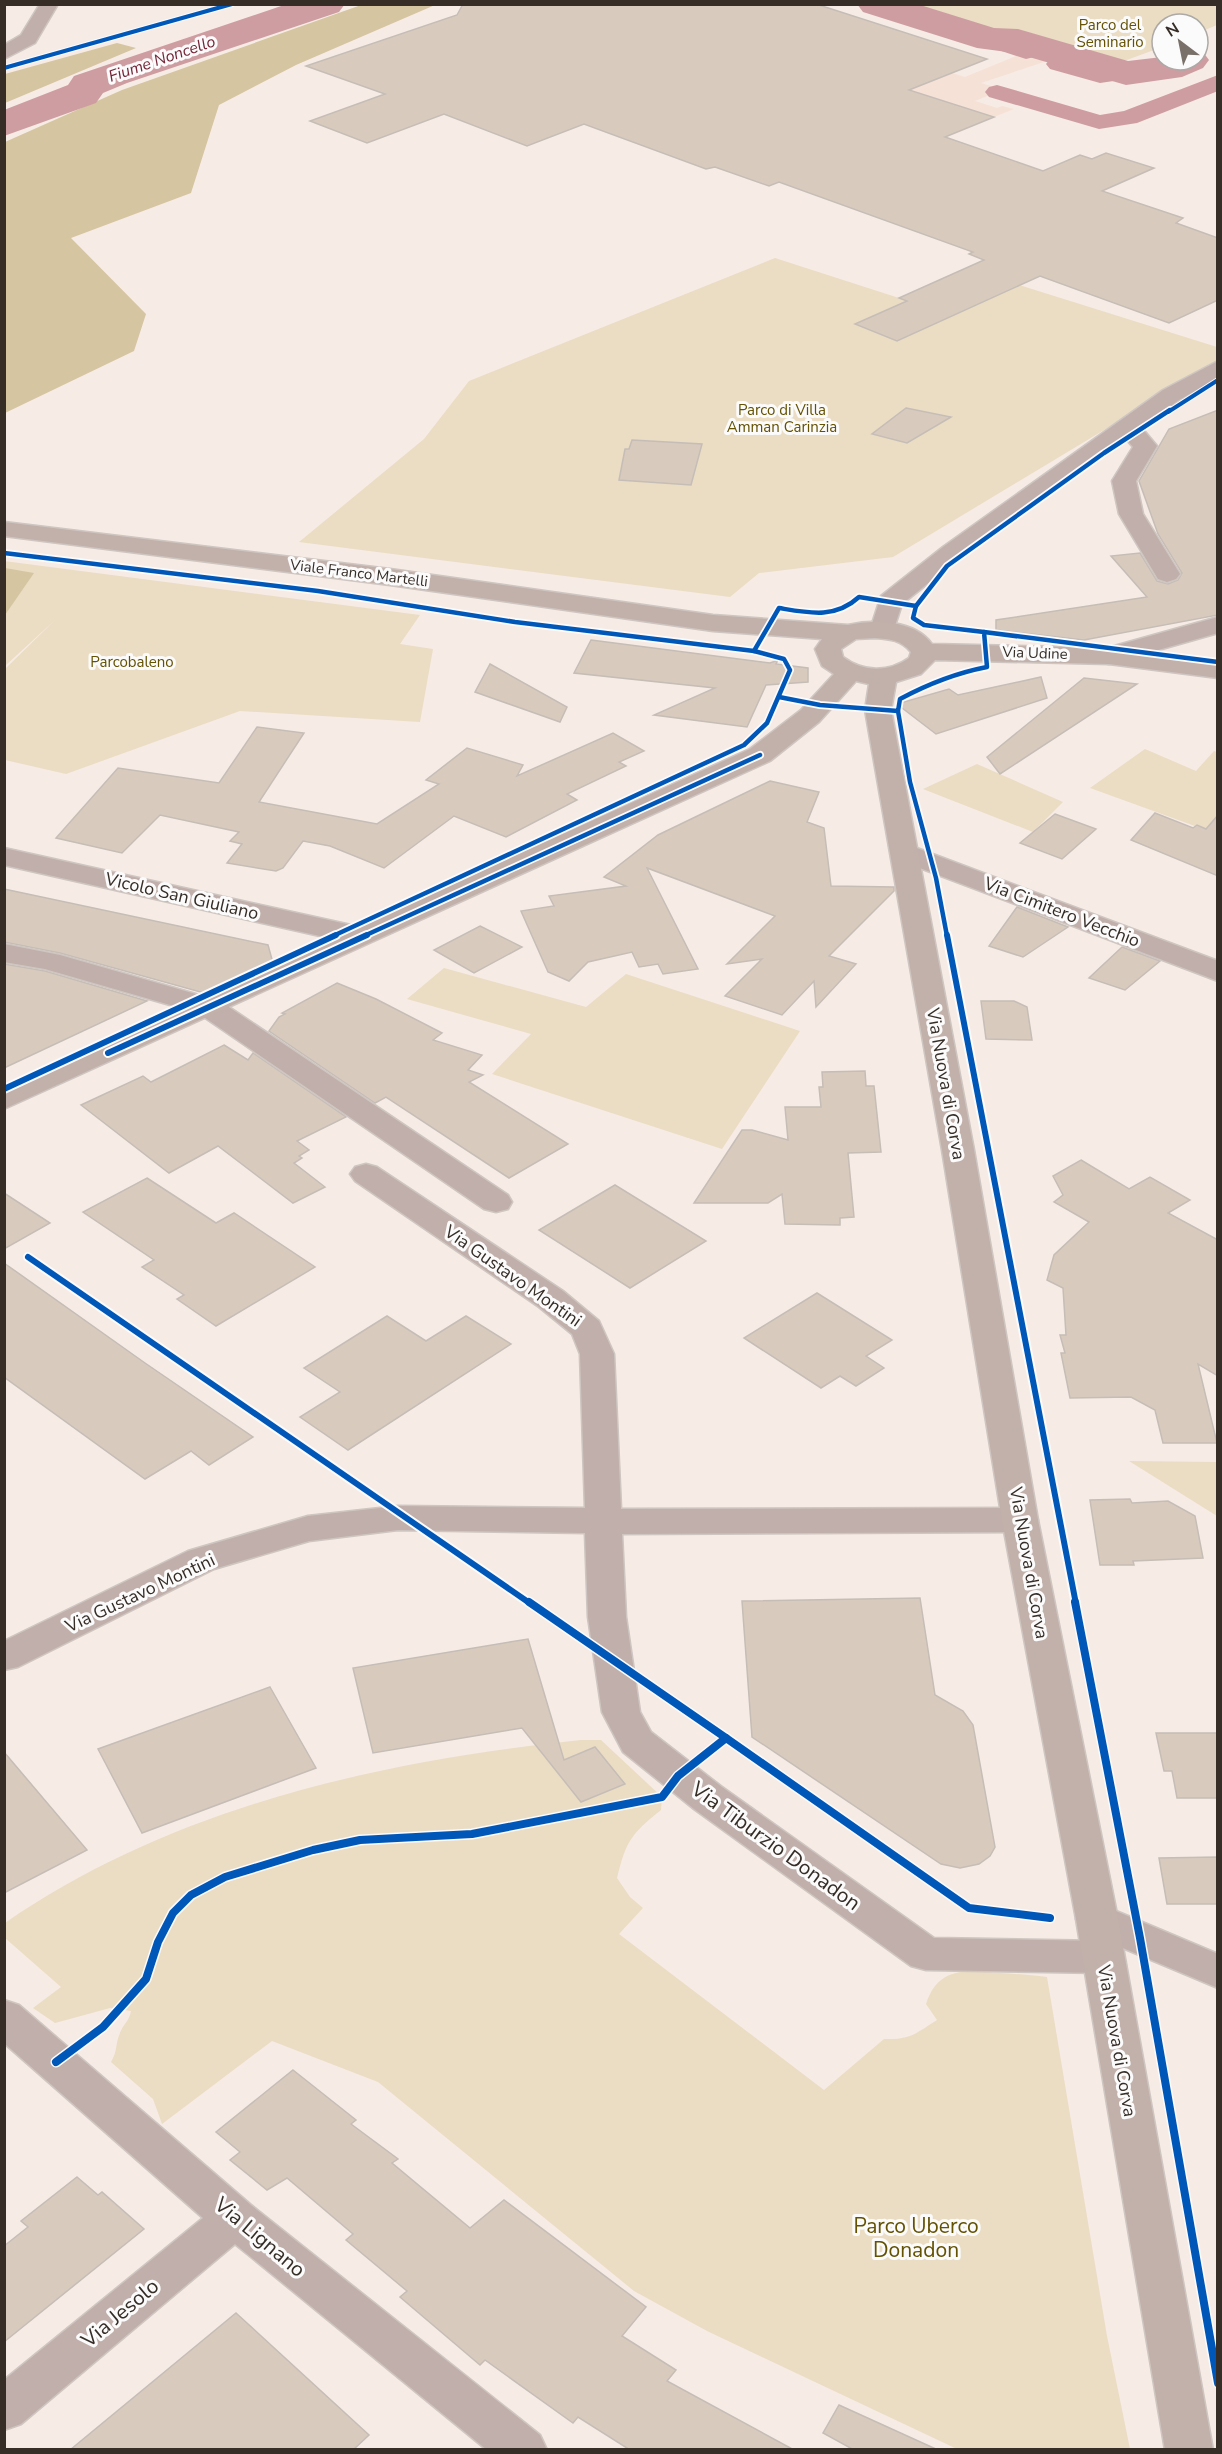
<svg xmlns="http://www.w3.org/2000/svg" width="1222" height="2454" font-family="'Nunito Sans',sans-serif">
  <rect width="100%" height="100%" fill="#f7ebe5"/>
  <!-- built -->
  <polygon fill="#f5e1d6" points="1031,50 1056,58 981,83 1088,117 1106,119 1126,115 1218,77 1217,87 1133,122 1109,125 1072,120 992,94 975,101 997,108 1002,106 1014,109 994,117 909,90 952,73 965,77"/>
  <!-- green -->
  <g fill="#eaddc3">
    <polygon points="911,5 1217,5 1217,25 1198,33 1198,24 1162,24 1162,47 1116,64 1102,64"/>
    <polygon points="775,258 899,298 965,268 1217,347 1217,362 893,557 759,573 730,597 299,542 424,439 469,381"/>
    <polygon points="4,561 420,615 400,644 433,649 420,722 240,711 66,774 5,760 5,669 55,620 5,666"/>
    <polygon points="1145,749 1196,771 1214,751 1217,752 1217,834 1090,788"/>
    <polygon points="977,764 1063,802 1033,832 923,789"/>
    <polygon points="444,968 586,1007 626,974 800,1031 722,1149 492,1074 531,1034 407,999"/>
    <polygon points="1129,1461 1217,1462 1217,1516"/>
    <path d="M581,1740H601L662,1797L661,1810C631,1834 626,1841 617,1878L630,1897L643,1908L619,1934L824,2090L884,2039C910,2040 915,2034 937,2020L926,2004C938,1966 967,1970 1000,1973C1016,1974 1031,1975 1047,1977L1107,2336L1130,2449H957L707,2331L634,2291L378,2082L272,2041L162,2124L153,2099L111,2062C118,2050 115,2044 120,2033C123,2024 129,2022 131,2011L110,2008L55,2023L33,2008L61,1987L5,1938V1923C173,1807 380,1761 581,1740Z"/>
  </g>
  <!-- forest -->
  <g fill="#d5c5a1">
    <polygon points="364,4 435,5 296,65 219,105 191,193 71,238 146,314 134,351 5,413 5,142 122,90"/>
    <polygon points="117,43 136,48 5,103 5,74"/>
    <polygon points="5,568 34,573 5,615 4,615"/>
  </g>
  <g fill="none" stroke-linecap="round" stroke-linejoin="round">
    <!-- canal -->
    <g fill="#ce9da2" fill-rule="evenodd">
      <polygon points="991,33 1034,47 1038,52 1034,57 1026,59 983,45 980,40 983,35"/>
      <polygon points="1058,57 1101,69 1126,66 1134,68 1138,73 1134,78 1100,83 1050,69 1046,64 1050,59"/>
      <polygon points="1218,75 1218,91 1137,123 1099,129 989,97 985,92 989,87 997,85 1100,115 1124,111"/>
    </g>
    <!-- river -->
    <g fill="#ce9da2" fill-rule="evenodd">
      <polygon points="287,4 345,4 339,12 127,83 103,93 96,103 4,136 4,110 68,85 74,76"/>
      <polygon points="857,4 917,4 994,28 1018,29 1128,61 1162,57 1162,60 1198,60 1198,50 1203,52 1209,60 1203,68 1182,77 1126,85 1015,53 977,48 863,12"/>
    </g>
  </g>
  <!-- building -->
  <g fill="#d8cbbe" stroke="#c6bdb7" stroke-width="1.5">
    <polygon points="463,4 816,4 987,59 909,90 994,117 945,137 1043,171 1080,155 1092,159 1106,153 1154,168 1102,191 1183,218 1176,223 1218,238 1218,300 1169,323 1040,276 897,341 855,324 907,301 899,298 984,260 969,254 973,252 779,182 769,186 715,167 706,169 584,124 527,146 444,114 367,143 310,121 385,94 306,66 457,15"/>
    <polygon points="906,408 951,417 907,443 872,434"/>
    <polygon points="1218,410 1218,615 1084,640 996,630 996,620 1147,597 1111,556 1140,553 1157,581 1168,584 1178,580 1182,573 1158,534 1139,481 1169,429"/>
    <polygon points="632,440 702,444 691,485 619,480 625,449 629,449"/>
    <polygon points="591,640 770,663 778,660 776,664 808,668 808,682 766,685 747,727 654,715 715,688 574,673"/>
    <polygon points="490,664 567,707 560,722 475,692"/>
    <polygon points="1041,677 1047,698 936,734 897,704 949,689 958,695"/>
    <polygon points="1084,678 1137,684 1000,774 987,757"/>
    <polygon points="257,727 304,733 259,802 377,824 439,784 426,780 467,748 523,765 517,776 613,733 644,751 619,762 626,766 567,794 577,800 506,837 454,816 384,868 330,846 303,841 283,868 276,871 227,863 242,844 230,841 239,832 160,815 122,853 56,838 118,768 219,783"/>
    <polygon points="770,781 819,792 807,822 824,828 831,886 894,887 894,891 829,956 856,964 816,1007 814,981 782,1015 725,996 762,959 727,964 775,916 647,868 698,969 663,974 658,964 639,967 632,952 588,962 569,981 548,972 521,911 554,906 549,896 626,886 604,877 658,835"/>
    <polygon points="1155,813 1193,828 1197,825 1206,829 1218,815 1218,876 1131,840"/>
    <polygon points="1055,814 1096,829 1062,859 1020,843"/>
    <polygon points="4,889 268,945 273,963 204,993 60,953 4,942"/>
    <polygon points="1017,907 1068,927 1023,957 989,946"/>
    <polygon points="480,926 522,947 474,973 434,950"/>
    <polygon points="1122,947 1160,961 1125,990 1089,978"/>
    <polygon points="4,964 45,971 147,1001 4,1068"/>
    <polygon points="337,983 376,999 442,1033 433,1040 482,1055 468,1070 483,1075 469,1082 568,1144 509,1178 386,1097 375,1103 269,1031 279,1017 285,1014 282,1013"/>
    <polygon points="981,1001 1014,1001 1027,1007 1032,1040 986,1039"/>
    <polygon points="224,1045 248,1060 253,1053 346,1117 297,1141 309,1150 299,1156 302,1158 294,1163 325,1187 293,1203 218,1146 169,1173 81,1105 143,1076 151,1082"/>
    <polygon points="865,1071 866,1086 874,1086 881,1152 848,1153 854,1217 840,1218 840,1225 785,1224 782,1194 768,1203 694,1203 742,1130 752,1130 788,1140 785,1107 821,1107 819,1087 823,1087 822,1072"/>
    <polygon points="1081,1160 1129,1189 1150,1177 1190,1200 1168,1213 1218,1240 1218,1376 1198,1364 1217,1443 1163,1443 1155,1410 1131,1397 1070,1398 1061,1353 1065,1353 1060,1335 1066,1335 1063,1288 1047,1280 1054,1255 1089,1222 1054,1202 1063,1195 1053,1176"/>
    <polygon points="147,1178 216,1223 234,1213 315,1267 216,1326 177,1299 184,1295 142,1267 154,1260 83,1212"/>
    <polygon points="615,1185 706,1241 630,1288 539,1230"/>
    <polygon points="4,1193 50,1223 4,1249"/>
    <polygon points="4,1263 145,1363 253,1437 209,1465 191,1451 145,1479 4,1377"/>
    <polygon points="817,1293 892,1340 866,1356 884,1368 856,1386 840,1376 821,1388 744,1338"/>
    <polygon points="387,1316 426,1341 466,1316 511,1344 348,1450 300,1417 340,1392 304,1368"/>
    <polygon points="1130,1499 1132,1503 1168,1501 1195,1516 1203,1558 1133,1561 1134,1565 1100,1565 1090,1500"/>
    <polygon points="920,1598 935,1695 963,1711 973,1725 995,1847 990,1856 979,1864 960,1868 941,1864 752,1737 742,1601"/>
    <polygon points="528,1639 564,1760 595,1747 625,1784 581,1802 522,1728 373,1753 353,1668"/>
    <polygon points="270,1687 316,1768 142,1833 98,1749"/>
    <polygon points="1156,1733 1218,1733 1218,1798 1177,1798 1172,1771 1164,1771"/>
    <polygon points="4,1752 87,1850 4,1893"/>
    <polygon points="1218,1857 1218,1904 1167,1904 1159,1858"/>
    <polygon points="293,2070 356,2120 351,2124 398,2159 392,2163 470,2228 504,2200 646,2307 622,2336 676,2370 667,2381 794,2450 630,2450 578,2417 573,2423 485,2360 480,2365 400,2297 407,2291 346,2240 353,2234 287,2178 267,2190 230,2160 240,2152 216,2132"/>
    <polygon points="77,2177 98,2195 102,2192 144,2229 4,2342 4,2246 28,2227 21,2221"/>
    <polygon points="236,2313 369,2435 353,2450 70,2450"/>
    <polygon points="839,2405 938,2450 854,2450 823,2433"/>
  </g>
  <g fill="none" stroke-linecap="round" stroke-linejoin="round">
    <defs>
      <g id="minor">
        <polygon points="40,4 58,4 35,43 4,59 4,45 21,35"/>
        <polygon points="1218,361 1218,378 1179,400 1141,427 1157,446 1136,481 1143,514 1180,574 1176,579 1167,582 1158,579 1119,514 1112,481 1133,447 1126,439 961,557 902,604 892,635 883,638 874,635 870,630 881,596 943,547 1163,390"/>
        <polygon points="1218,617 1218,633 1109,664 1100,662 1096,656 1100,650"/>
        <polygon points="906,844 1218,961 1218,981 896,859 892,853 896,847"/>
        <polygon points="4,848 360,927 370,930 375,936 370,942 360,945 4,865"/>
        <polygon points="4,944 60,955 220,1001 508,1195 512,1202 508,1209 496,1212 484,1209 198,1013 45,969 4,962"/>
        <polygon points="366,1164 377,1167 563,1291 599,1321 614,1354 621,1509 1020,1508 1033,1511 1038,1520 1033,1529 1020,1532 622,1534 626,1617 640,1712 651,1732 722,1787 934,1938 1103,1941 1114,1944 1082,1930 1076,1919 1082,1908 1097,1903 1218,1954 1218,1988 1118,1946 1124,1957 1118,1969 1103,1973 926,1970 911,1966 694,1809 623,1752 602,1712 588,1617 585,1533 398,1530 309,1541 214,1569 18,1667 4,1670 4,1641 188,1551 308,1516 398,1506 585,1508 580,1354 572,1334 539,1307 355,1181 350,1174 355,1167"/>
        <polygon points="4,2000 19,2005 251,2205 540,2435 547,2450 487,2450 235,2244 21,2424 4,2430 4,2380 203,2218 4,2043"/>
      </g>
      <path id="major" d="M4,522L390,569L713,615L848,625C875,619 915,620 932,644L1109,648L1218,662V678L1109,664L935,660L921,674L896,682L891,710L974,1150L1038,1520L1118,1919L1213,2450H1165L1076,1919L1002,1520L942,1150L865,710L869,684L856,681L819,722L770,761L4,1109V1088L750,749L801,710L834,674L822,666L815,649L822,639L713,631L390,585L4,536ZM875,638C890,639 901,640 911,652L909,658C888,673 863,672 843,657L841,649L856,639Z"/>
    </defs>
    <!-- minor casing -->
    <use href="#minor" stroke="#cfc6c1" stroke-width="3"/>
    <!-- major casing -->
    <use href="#major" stroke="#cfc6c1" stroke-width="3"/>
    <!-- minor -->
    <use href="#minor" fill="#c0afab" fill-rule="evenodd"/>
    <!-- major -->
    <use href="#major" fill="#c2b0aa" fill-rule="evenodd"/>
    <defs>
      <g id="cycleway-far3">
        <polyline points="4,68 232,4"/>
        <polyline points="1168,412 1218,380"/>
      </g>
      <g id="cycleway-far2">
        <polyline points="4,553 318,591 515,622 754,651 784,659 790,670 767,723 744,745 333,936"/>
        <polyline points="916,606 947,566 1104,453 1170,410"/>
        <polyline points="984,632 1218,662"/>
        <path d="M754,651L779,608C809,613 835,619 859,597L916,606L913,618L924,625L984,632L987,667C956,673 928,684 900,699L898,711L820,705L779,697"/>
        <polyline points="898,711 910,782 936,878 947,936"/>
        <polyline points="364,936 760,755"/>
      </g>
      <g id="cycleway-far1">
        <polyline points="947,935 1076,1604"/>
        <polyline points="108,1053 367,935"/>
        <polyline points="4,1089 336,935"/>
        <polyline points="28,1257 531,1604"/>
      </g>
      <g id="cycleway">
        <polyline points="1075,1602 1140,1938 1218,2383"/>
        <polyline points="726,1738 969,1908 1050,1918"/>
        <polyline points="56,2062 103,2027 146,1979 158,1942 173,1913 191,1895 225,1877 313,1850 360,1840 472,1834 662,1797 678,1776 726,1738 529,1602"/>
      </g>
    </defs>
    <!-- cycleway-far3 casing -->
    <use href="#cycleway-far3" stroke="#fbfbfb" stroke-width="6"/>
    <!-- cycleway-far2 casing -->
    <use href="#cycleway-far2" stroke="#fbfbfb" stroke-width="8"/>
    <!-- cycleway-far1 casing -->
    <use href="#cycleway-far1" stroke="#fbfbfb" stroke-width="10"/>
    <!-- cycleway casing -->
    <use href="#cycleway" stroke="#fbfbfb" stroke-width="11"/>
    <!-- cycleway-far3 -->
    <use href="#cycleway-far3" stroke="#0057b8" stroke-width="4"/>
    <!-- cycleway-far2 -->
    <use href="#cycleway-far2" stroke="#0057b8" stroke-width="4.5"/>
    <!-- cycleway-far1 -->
    <use href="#cycleway-far1" stroke="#0057b8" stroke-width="6"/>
    <!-- cycleway -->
    <use href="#cycleway" stroke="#0057b8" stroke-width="8"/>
  </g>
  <g text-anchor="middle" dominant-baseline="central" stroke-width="6" stroke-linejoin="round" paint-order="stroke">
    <!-- far-park labels -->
    <g font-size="15" fill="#645102" stroke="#fbfbfb">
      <text x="1110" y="25">Parco del<tspan x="1110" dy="17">Seminario</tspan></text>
      <text x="782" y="410">Parco di Villa<tspan x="782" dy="17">Amman Carinzia</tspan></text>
      <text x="132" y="662">Parcobaleno</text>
    </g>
    <!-- far-street labels -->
    <g font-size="15" fill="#362d27" stroke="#fbfbfb">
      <text transform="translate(359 573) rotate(7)">Viale Franco Martelli</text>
      <text transform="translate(1035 653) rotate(2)">Via Udine</text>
    </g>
    <!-- far-water labels -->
    <g font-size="16" font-style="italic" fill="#742538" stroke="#fbfbfb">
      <text transform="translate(162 59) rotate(-19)">Fiume Noncello</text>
    </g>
    <!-- street labels -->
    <g font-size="18" fill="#362d27" stroke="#fbfbfb">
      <text transform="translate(182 896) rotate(13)">Vicolo San Giuliano</text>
      <text transform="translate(1062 912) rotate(21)">Via Cimitero Vecchio</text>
      <text transform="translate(946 1084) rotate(80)">Via Nuova di Corva</text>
      <text transform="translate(513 1276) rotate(35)">Via Gustavo Montini</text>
      <text transform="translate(1029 1563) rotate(80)">Via Nuova di Corva</text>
      <text transform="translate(140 1593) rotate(-25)">Via Gustavo Montini</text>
      <text transform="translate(1117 2041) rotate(80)">Via Nuova di Corva</text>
    </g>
    <!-- near-street labels -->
    <g font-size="21" fill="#362d27" stroke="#fbfbfb">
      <text transform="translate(776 1846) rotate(36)">Via Tiburzio Donadon</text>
      <text transform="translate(260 2237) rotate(40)">Via Lignano</text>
      <text transform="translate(120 2313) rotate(-40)">Via Jesolo</text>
    </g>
    <!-- near-park labels -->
    <g font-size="21" fill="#645102" stroke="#fbfbfb">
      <text x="916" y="2226">Parco Uberco<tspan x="916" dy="24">Donadon</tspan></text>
    </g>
  </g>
  <!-- border -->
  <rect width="1222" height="2454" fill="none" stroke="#362d27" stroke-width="12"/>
  <!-- north arrow -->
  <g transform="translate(1180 42) rotate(328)"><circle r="28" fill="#fbfbfb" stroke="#aca9a6" stroke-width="1.5"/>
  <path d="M0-4.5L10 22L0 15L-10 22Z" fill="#7a706a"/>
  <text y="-9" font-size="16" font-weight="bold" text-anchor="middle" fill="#362d27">N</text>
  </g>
</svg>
